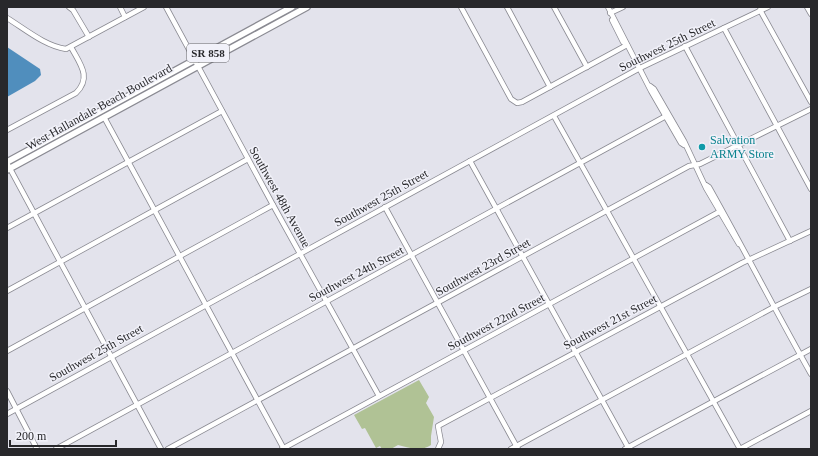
<svg xmlns="http://www.w3.org/2000/svg" width="818" height="456" font-family="'Times New Roman',serif">
  <rect width="100%" height="100%" fill="#e3e3ec"/>
  <!-- green -->
  <path fill="#b0c295" d="M419,380L429,397L426,403L434,417L431,436V445C421,452 409,448 398,445L391,449H382L380,446L376,448L365,428L362,429L354,415Z"/>
  <!-- water -->
  <polygon fill="#508ebd" points="7,47 40,69 41,75 35,81 7,97"/>
  <g fill="none" stroke-linecap="round" stroke-linejoin="round">
    <defs>
      <g id="minor">
        <polyline points="69,7 73,10 89,37"/>
        <polyline points="120,7 125,17"/>
        <polyline points="166,7 273,205 379,396"/>
        <polyline points="461,7 511,99 517,103 522,102 627,45"/>
        <polyline points="507,7 550,87"/>
        <polyline points="554,7 587,67"/>
        <polyline points="608,7 651,91 681,143 684,145"/>
        <polyline points="807,7 811,14"/>
        <polyline points="760,10 811,102"/>
        <polyline points="610,13 623,7"/>
        <path d="M7,18C25,29 45,46 66,49L144,7"/>
        <polyline points="612,20 623,42 627,45"/>
        <polyline points="724,28 811,189"/>
        <polyline points="685,46 790,241"/>
        <polyline points="650,86 654,89 684,141 706,188 739,244"/>
        <polyline points="554,116 740,449"/>
        <polyline points="104,117 284,449"/>
        <path d="M7,130L76,93C92,77 80,64 71,47"/>
        <polyline points="470,161 629,449"/>
        <polyline points="7,163 161,449"/>
        <path d="M706,185L709,187C744,249 776,312 811,374"/>
        <polyline points="385,207 518,449"/>
        <polyline points="7,228 222,111"/>
        <polyline points="7,291 248,159"/>
        <polyline points="7,351 273,205"/>
        <polyline points="7,391 37,449"/>
        <polyline points="7,414 640,68 768,7"/>
        <polyline points="56,449 666,116"/>
        <polyline points="168,449 689,166 700,164 811,109"/>
        <polyline points="282,449 719,212"/>
        <polyline points="438,449 441,442 438,426 742,263 811,231"/>
        <polyline points="511,449 774,307 811,289"/>
        <polyline points="625,449 811,349"/>
        <polyline points="740,449 811,411"/>
      </g>
      <g id="major">
        <polyline points="7,162 292,7"/>
        <polyline points="7,170 307,7"/>
      </g>
    </defs>
    <!-- minor casing -->
    <use href="#minor" stroke="#8a8a92" stroke-width="6"/>
    <!-- major casing -->
    <use href="#major" stroke="#8a8a92" stroke-width="8"/>
    <!-- minor -->
    <use href="#minor" stroke="#fff" stroke-width="4.5"/>
    <!-- major -->
    <use href="#major" stroke="#fff" stroke-width="5.5"/>
  </g>
  <!-- markers -->
  <circle fill="#0f9aa8" stroke="#f1f1f9" stroke-width="1.5" cx="702" cy="147" r="4"/>
  <g text-anchor="middle" dominant-baseline="central" stroke-width="3" stroke-linejoin="round" paint-order="stroke">
    <!-- shield labels -->
    <rect fill="#f1f1f9" stroke="#646469" stroke-width="1" x="187" y="44" width="42" height="18" rx="3"/>
    <g font-size="11" font-weight="bold" fill="#28282b">
      <text x="208" y="53">SR 858</text>
    </g>
    <!-- street labels -->
    <g font-size="12" fill="#28282b" stroke="#f1f1f9">
      <text transform="translate(667 45) rotate(-26)">Southwest 25th Street</text>
      <text transform="translate(99 107) rotate(-29)">West Hallandale Beach Boulevard</text>
      <text transform="translate(280 197) rotate(61)">Southwest 48th Avenue</text>
      <text transform="translate(381 198) rotate(-29)">Southwest 25th Street</text>
      <text transform="translate(483 267) rotate(-29)">Southwest 23rd Street</text>
      <text transform="translate(356 274) rotate(-28)">Southwest 24th Street</text>
      <text transform="translate(496 322) rotate(-28)">Southwest 22nd Street</text>
      <text transform="translate(610 322) rotate(-28)">Southwest 21st Street</text>
      <text transform="translate(96 353) rotate(-29)">Southwest 25th Street</text>
    </g>
    <!-- culture labels -->
    <g font-size="12" fill="#0d838f" stroke="#f1f1f9" text-anchor="start">
      <text x="710" y="140">Salvation<tspan x="710" dy="14">ARMY Store</tspan></text>
    </g>
  </g>
  <!-- border -->
  <rect width="818" height="456" fill="none" stroke="#28282b" stroke-width="16"/>
  <!-- scale -->
  <path d="M10 440v6h106v-6" fill="none" stroke="#28282b" stroke-width="2"/>
  <text x="16" y="440" font-size="12" fill="#28282b" stroke="#f1f1f9" stroke-width="3" paint-order="stroke">200 m</text>
</svg>
